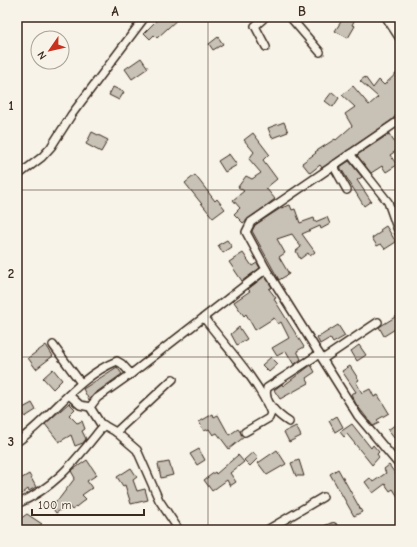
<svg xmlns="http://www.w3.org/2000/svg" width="417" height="547" font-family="'Comic Neue',sans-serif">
  <rect width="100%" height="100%" fill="#f7f3e8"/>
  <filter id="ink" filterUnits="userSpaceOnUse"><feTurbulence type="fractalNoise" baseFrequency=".025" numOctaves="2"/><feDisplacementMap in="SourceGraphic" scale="8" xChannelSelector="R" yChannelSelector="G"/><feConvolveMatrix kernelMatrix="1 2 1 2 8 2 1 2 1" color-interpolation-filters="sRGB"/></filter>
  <g filter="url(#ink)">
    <!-- building -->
    <g fill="#c8c1b6" stroke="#3b2a1e">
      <polygon points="160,17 180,17 157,38 154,35 150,39 144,33"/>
      <polygon points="344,17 356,17 352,25 355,26 348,38 335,31"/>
      <polygon points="218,37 223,44 213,50 209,44"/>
      <polygon points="141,58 148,68 132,79 125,69"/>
      <polygon points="400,70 400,110 392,120 322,168 320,165 310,173 302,163 316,153 315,152 335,139 336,140 352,126 345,114 355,107 342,95 353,86 369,105 378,97 360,81 365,77 373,88 379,80 384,85"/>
      <polygon points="113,87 124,92 119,100 109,95"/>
      <polygon points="332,92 339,98 333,107 325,101"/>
      <polygon points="284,122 288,132 272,138 268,128"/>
      <polygon points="92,132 108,140 101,152 86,144"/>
      <polygon points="253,133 269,154 263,160 277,179 266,188 275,199 243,223 234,214 240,208 233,200 244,191 238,187 246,176 252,179 261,173 249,159 254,152 244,140"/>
      <polygon points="389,134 399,149 390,155 397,165 386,172 382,166 371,173 357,155"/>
      <polygon points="229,154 237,165 225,172 218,161"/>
      <polygon points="349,161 362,177 357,180 371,201 364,206 340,167"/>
      <polygon points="195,175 215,201 217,199 225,209 213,218 185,183"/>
      <polygon points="290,205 292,210 295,209 300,223 314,218 315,222 327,217 330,224 321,229 320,226 302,234 315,252 310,256 308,253 300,259 296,251 301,247 292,234 277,239 285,253 279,257 289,274 279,280 252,231 255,225 281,208"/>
      <polygon points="386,226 396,242 385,249 381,244 377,246 372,238 381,232 380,230"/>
      <polygon points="227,240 232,247 223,253 218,245"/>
      <polygon points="243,253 252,266 257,263 260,268 242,281 229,262"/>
      <polygon points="265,276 272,287 269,289 276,298 274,299 304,347 297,351 301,359 294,365 286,351 277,356 272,348 289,338 281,322 278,324 274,318 255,330 246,314 244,316 234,302 250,291 248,289"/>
      <polygon points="400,314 400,326 384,336 379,327"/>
      <polygon points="338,325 345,336 333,343 330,338 320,344 317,338"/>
      <polygon points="239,327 247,339 237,345 231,334"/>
      <polygon points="46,345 53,356 36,369 28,358"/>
      <polygon points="359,345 366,355 357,361 351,351"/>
      <polygon points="271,357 278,364 269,372 262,365"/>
      <polygon points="311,365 315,372 306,378 309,383 280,399 274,390 282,384 283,386"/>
      <polygon points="350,366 359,380 356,382 362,393 370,389 374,397 378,395 389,413 377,420 379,423 373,426 356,404 351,394 356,392 342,371"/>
      <polygon points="117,367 122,374 94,394 89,400 83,389"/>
      <polygon points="53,369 62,380 53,389 43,378"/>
      <polygon points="32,403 36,410 25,417 21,409"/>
      <polygon points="69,403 75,409 69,415 77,423 82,421 85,429 82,431 86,439 83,443 75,446 71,435 59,442 45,424"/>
      <polygon points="213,414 214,417 218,415 229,435 238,429 244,437 229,449 217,433 213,435 209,429 204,431 199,422"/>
      <polygon points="337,416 343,427 335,432 329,421"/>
      <polygon points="400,421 400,434 394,438 388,430"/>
      <polygon points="352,424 371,448 373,445 379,452 377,454 379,457 372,465 347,434 344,437 340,432"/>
      <polygon points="296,426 301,436 289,442 284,432"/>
      <polygon points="199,449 205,460 197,465 190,454"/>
      <polygon points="277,450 286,464 267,475 258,463"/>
      <polygon points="253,452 258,458 250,466 244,460"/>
      <polygon points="238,455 244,462 230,473 236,482 230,486 227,480 212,491 204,480 215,472 216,474"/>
      <polygon points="87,460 97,475 87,481 92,488 82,495 86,499 72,510 68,505 56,513 50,505 59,499 75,478 71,471"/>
      <polygon points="299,460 304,476 296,476 291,463"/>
      <polygon points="169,462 173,475 161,478 158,464"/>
      <polygon points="389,465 400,480 400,500 393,489 390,491 385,484 373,493 365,482 370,478 373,482 386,473 384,469"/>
      <polygon points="131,468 137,477 133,480 137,491 145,489 148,500 131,504 125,485 123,486 117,477"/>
      <polygon points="338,469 362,512 354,516 330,474"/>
      <polygon points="29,474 36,487 29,491 28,489 17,498 17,481"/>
      <polygon points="27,514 42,524 34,530 24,530 17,521"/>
    </g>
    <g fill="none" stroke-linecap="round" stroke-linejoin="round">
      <defs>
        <g id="street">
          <polyline points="262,17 263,19 255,26 266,47"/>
          <polyline points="290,17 320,52"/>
          <polyline points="400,120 251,222 246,232 266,269 358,416 400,466"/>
          <polyline points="350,154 388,202 400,236"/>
          <polyline points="333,165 347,190"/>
          <polyline points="17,176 42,157 51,147 72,114 145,17"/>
          <path d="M204,318C224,344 260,383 271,413L269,418L245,432"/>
          <polyline points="53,345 81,383"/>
          <polyline points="323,359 378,322"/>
          <polyline points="131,374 97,398 90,407 100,423 116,432 137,450 159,500 179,530"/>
          <polyline points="70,396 80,405 90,407"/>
          <path d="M289,422C278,415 263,402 267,388L319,354"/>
          <polyline points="116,432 173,379"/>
          <path d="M17,442C52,417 77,377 117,361L122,364L131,374L266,269"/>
          <path d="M17,504C58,486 77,458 104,425"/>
          <polyline points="267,530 323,497"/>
          <polyline points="326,530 333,527"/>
        </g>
        <polyline id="secondary" points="387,17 400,37"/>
      </defs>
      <!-- street casing -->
      <use href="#street" stroke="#3b2a1e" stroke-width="10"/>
      <!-- secondary casing -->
      <use href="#secondary" stroke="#3b2a1e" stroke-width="12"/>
      <!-- street -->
      <use href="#street" stroke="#f7f3e8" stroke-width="7"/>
      <!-- secondary -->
      <use href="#secondary" stroke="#f7f3e8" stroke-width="9"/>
    </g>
  </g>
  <!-- grid -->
  <path fill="none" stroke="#3b2a1e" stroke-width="1" stroke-opacity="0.55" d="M208,17V530M17,190H400M17,357H400"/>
  <!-- margin -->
  <rect width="417" height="547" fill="none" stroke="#f7f3e8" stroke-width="44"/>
  <!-- north arrow -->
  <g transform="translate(50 50) rotate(236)"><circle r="19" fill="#f7f3e8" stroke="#aca397"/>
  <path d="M0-3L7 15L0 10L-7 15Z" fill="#c8321e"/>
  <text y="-6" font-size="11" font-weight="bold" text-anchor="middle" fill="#3b2a1e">N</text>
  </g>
  <!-- scale -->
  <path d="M32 509v6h112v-6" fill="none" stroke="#3b2a1e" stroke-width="2"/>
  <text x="38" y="509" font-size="12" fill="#3b2a1e" stroke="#f7f3e8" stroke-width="3" paint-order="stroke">100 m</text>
  <rect x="22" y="22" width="373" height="503" fill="none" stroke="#3b2a1e" stroke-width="1.5"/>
  <g font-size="13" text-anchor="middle" font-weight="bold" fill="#3b2a1e">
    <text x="115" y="16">A</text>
    <text x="302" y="16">B</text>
    <text x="11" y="110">1</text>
    <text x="11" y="278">2</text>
    <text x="11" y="446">3</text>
  </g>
</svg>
